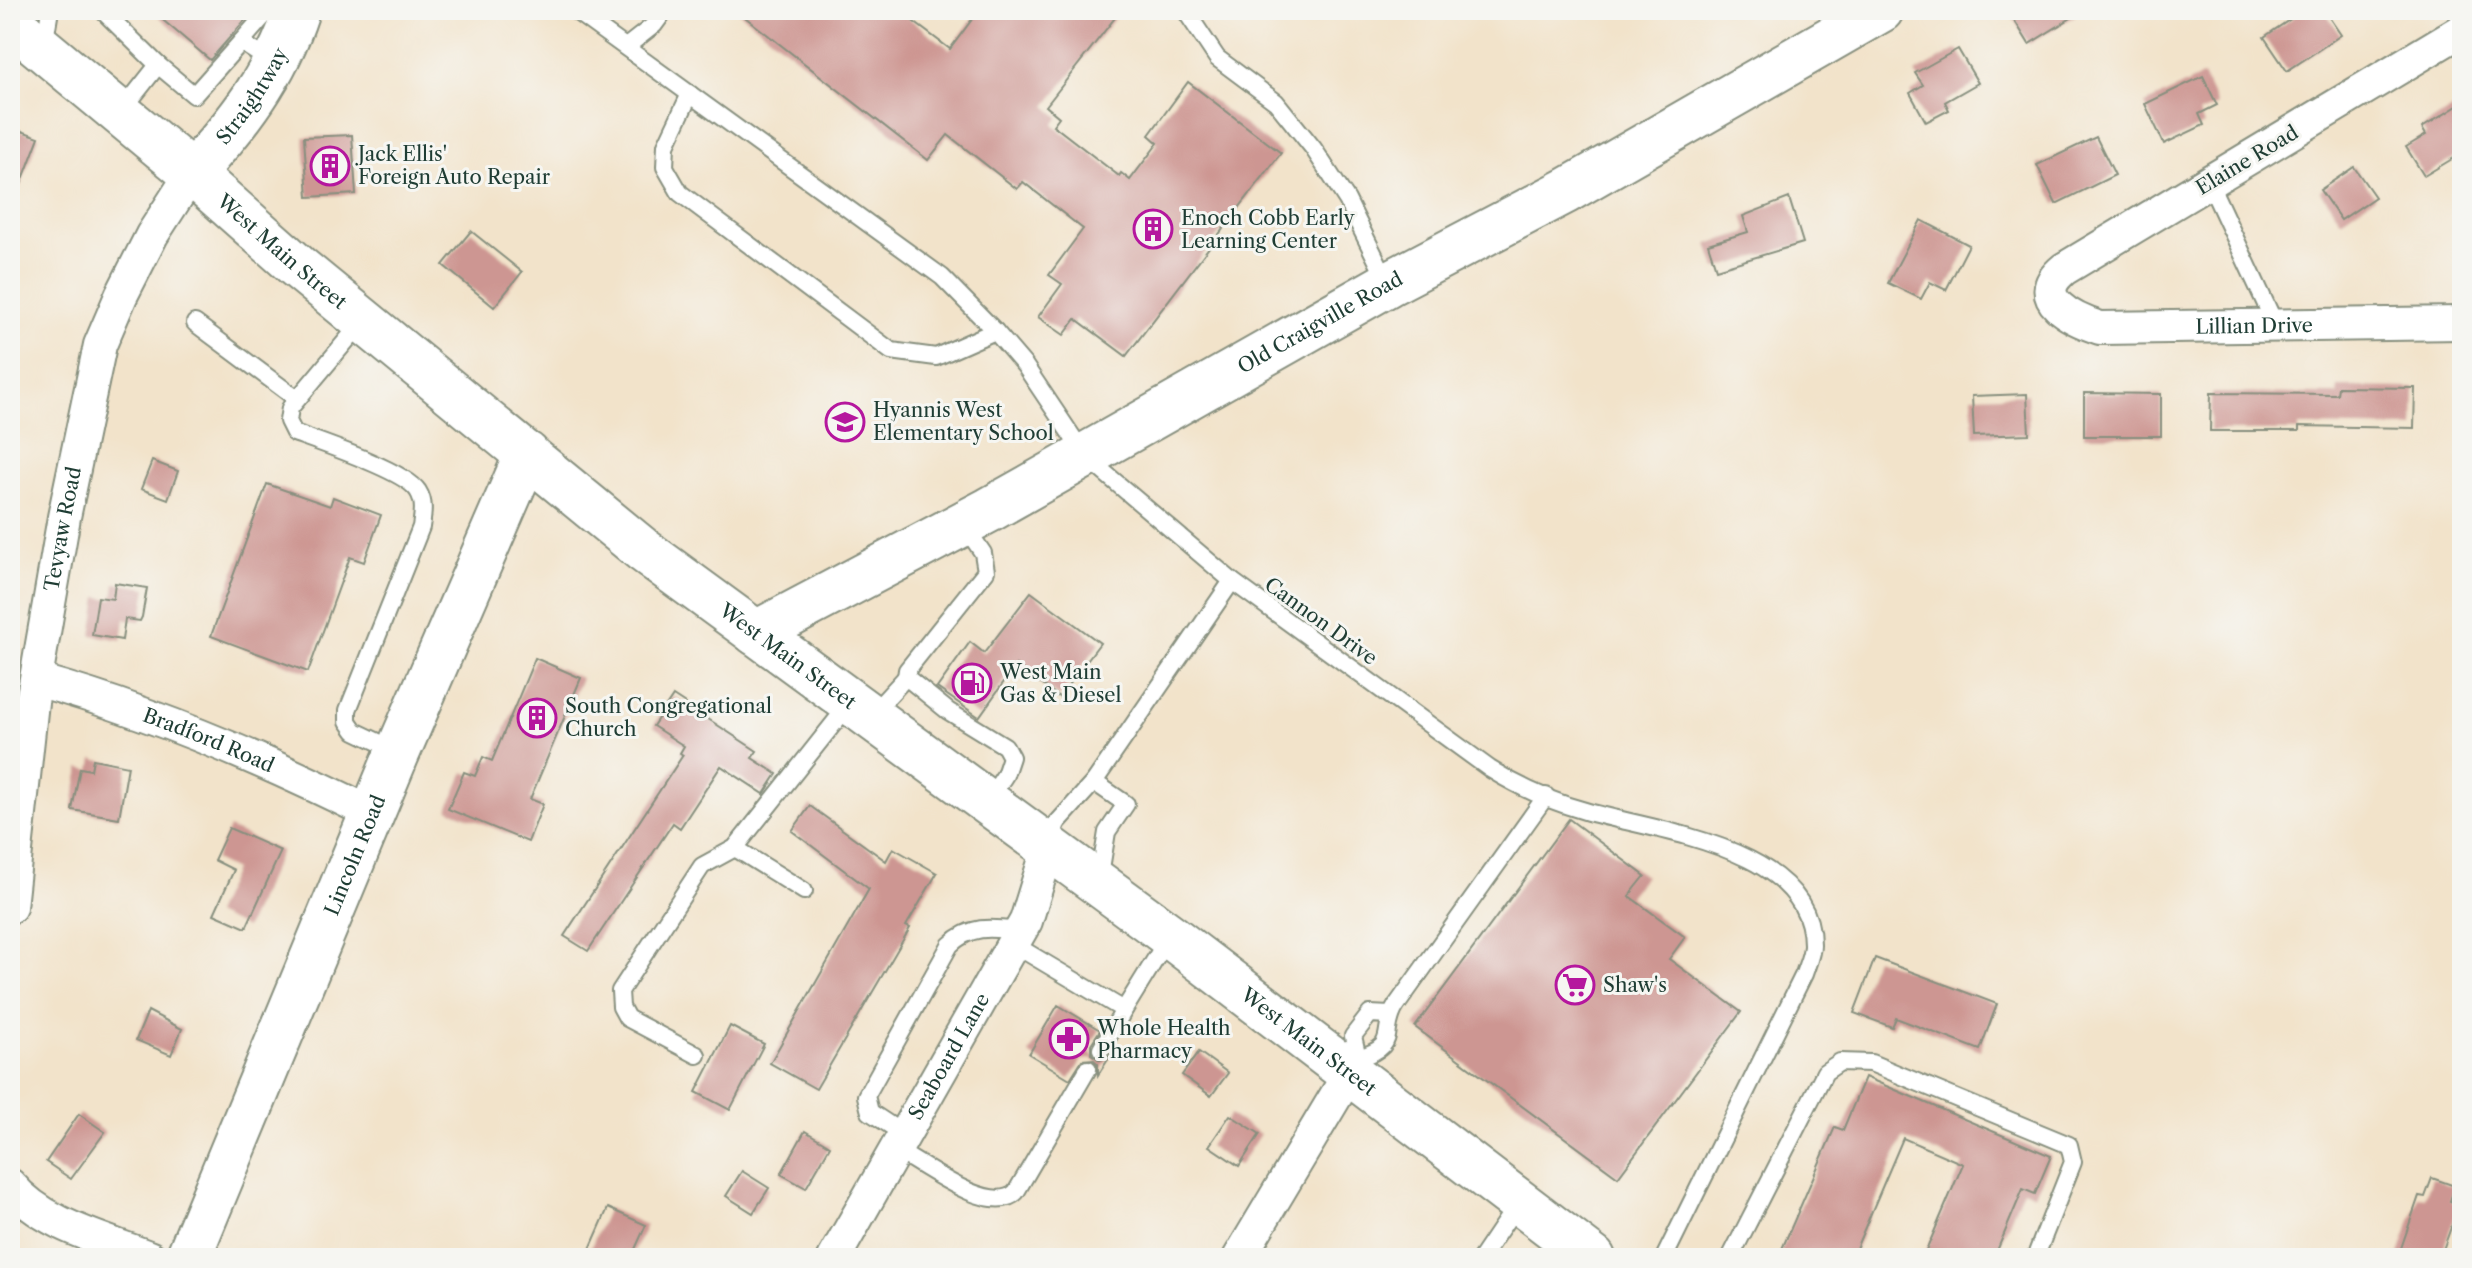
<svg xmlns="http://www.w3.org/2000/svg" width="2472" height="1268" font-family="'Libre Caslon Text',serif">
  <rect width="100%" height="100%" fill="#f6f6f2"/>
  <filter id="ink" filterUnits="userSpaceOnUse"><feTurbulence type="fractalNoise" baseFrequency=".0125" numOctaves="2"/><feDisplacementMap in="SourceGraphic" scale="16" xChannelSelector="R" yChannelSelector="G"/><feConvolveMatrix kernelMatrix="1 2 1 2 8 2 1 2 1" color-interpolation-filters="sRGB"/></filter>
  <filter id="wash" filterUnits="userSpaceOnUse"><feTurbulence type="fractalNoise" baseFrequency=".006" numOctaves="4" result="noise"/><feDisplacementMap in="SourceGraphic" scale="32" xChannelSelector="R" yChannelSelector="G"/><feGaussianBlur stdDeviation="1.8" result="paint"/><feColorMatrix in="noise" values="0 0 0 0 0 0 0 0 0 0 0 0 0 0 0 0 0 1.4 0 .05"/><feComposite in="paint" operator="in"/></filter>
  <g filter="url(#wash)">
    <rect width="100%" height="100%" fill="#f2e3ca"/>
    <g id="blocks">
      <!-- building -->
      <g fill="#cd9692">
        <polygon points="151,10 254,10 210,60"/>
        <polygon points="736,10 898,10 950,49 979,10 1121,10 1046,106 1059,117 1053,125 1119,176 1121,173 1130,180 1158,143 1149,135 1188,82 1281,153 1126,356 1076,319 1064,335 1038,317 1062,284 1049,275 1083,229 1023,182 1017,189 948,135 928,160"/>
        <polygon points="2008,10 2084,10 2029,44"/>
        <polygon points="2304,10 2324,10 2341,35 2287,71 2264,37"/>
        <polygon points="1958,49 1978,83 1945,102 1949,110 1926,122 1910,93 1923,85 1915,73"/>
        <polygon points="2203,76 2217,105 2199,114 2204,125 2164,144 2145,104"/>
        <polygon points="2462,103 2462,153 2424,176 2406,147 2426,135 2422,128"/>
        <polygon points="10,127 39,137 12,208 10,208"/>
        <polygon points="352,135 356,194 308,197 304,137"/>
        <polygon points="2096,137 2115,175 2056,204 2037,165"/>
        <polygon points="2354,167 2375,197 2341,220 2320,190"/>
        <polygon points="1789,198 1803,243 1716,269 1708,244 1748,232 1743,216"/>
        <polygon points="1921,220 1969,245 1946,290 1930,282 1921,299 1888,283"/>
        <polygon points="471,231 522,272 494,307 443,265"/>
        <polygon points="2338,387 2415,388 2414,428 2299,426 2299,431 2210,431 2211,393 2337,394"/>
        <polygon points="2084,393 2161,394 2161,436 2084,436"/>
        <polygon points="2027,394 2029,434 1974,436 1972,396"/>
        <polygon points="152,461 178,471 168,499 141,489"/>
        <polygon points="267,484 330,506 333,497 381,515 364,562 350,557 308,672 211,636"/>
        <polygon points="115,583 147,588 142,617 140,621 125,619 122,640 92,635 98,597 113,599"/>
        <polygon points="1031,592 1100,643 1059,697 1016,665 979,717 937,688 970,642 984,653"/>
        <polygon points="535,658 581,678 530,799 543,804 528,842 448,809 464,772 475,776 483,757 492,761"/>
        <polygon points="673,696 757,751 752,758 777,774 764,794 721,766 680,828 673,823 588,951 564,936 683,755 680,753 684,746 653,726"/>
        <polygon points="93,759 128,766 119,818 72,810 80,768 91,770"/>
        <polygon points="810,806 886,861 893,848 937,873 906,926 910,928 816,1089 770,1063 869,889 792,831"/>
        <polygon points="1569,819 1645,876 1629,896 1685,937 1669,959 1741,1012 1618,1177 1415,1027"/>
        <polygon points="229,828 281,851 246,928 214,914 234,870 214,860"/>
        <polygon points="1875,958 1997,1004 1980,1050 1896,1018 1892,1027 1854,1013"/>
        <polygon points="1058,1005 1100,1030 1091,1044 1091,1054 1100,1060 1111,1055 1098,1075 1098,1064 1093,1059 1082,1060 1070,1079 1029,1054"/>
        <polygon points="148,1011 182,1029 171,1055 136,1040"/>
        <polygon points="730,1026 764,1044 730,1110 696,1092"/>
        <polygon points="1199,1052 1228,1073 1211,1096 1182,1075"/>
        <polygon points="1865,1077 2051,1156 2035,1194 2023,1189 1994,1258 1923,1258 1963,1164 1903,1138 1852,1258 1778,1258 1835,1127 1843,1130"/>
        <polygon points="79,1114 105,1132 71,1179 46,1162"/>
        <polygon points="1230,1115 1260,1134 1239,1166 1209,1146"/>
        <polygon points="805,1131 830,1146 806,1188 781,1174"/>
        <polygon points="742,1171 769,1188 753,1213 726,1196"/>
        <polygon points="2432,1178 2455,1186 2450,1201 2459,1205 2440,1258 2411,1258 2399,1254 2419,1196 2425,1197"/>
        <polygon points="608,1208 646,1225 631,1258 586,1258"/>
      </g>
    </g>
  </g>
  <g filter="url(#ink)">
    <use href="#blocks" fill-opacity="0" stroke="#88907f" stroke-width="2"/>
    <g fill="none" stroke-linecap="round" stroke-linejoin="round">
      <defs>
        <g id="lane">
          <polyline points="102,10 158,65 120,113"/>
          <path d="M574,10L942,277L995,331L1025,366L1086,457L1232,581L1490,769C1519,787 1552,802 1585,811C1655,831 1813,847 1812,945C1812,954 1807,965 1804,974L1664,1258"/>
          <polyline points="1185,10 1217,58 1276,102 1313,148 1347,200 1388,283"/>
          <polyline points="241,42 269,10"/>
          <polyline points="44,46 50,10"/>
          <polyline points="626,47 654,25 665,10"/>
          <polyline points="158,65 194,95 241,42 271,62"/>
          <polyline points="690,94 666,145 665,167 680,193 891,351 936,357 995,331"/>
          <polyline points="2209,182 2276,326"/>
          <path d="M362,322L290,408L288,421L294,433C319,442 406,471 418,491C425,502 423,514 421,527L348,710V721L355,731L397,751"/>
          <polyline points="195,323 297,399"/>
          <polyline points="964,525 983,553 986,571 907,670 906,677 948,711 1005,746 1011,757 1005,775 988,801"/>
          <polyline points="872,714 906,677"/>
          <polyline points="1094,782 1126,804 1107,832 1099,881"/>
          <polyline points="1049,845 1057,823 1094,782 1232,581"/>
          <polyline points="735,848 804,891"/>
          <polyline points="1013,944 1124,1010 1101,1049"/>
          <polyline points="1124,1010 1169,937"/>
          <polyline points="697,1055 627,1018 621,1007 620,991 702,866 735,848 850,703"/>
          <path d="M1358,1058C1401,1045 1379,1033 1396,1006L1546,796"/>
          <polyline points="1354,1065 1358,1058 1353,1036 1370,1014 1390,1015"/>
          <path d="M905,1135L870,1112L866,1096L950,945C971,924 993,928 1020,931"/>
          <path d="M896,1150C922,1164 991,1217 1016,1192L1088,1069"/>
          <polyline points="1481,1258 1518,1203"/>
          <polyline points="1730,1258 1825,1072 1840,1062 1871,1063 2069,1145 2073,1162 2035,1258"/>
        </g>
        <g id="street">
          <path id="s1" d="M2462,30L2064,269C2027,299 2075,320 2100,328L2462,323"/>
          <path id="s2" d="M37,680C153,712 265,760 373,814"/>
          <path id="s3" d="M10,907L32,702L64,517L100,345L121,296L152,235L192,173"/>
          <path d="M10,1185C44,1226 104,1239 151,1258"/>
          <path id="s4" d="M834,1258L1026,921L1049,846"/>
          <polyline points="1239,1258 1349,1074"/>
        </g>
        <g id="secondary">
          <path id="s5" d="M10,22L192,173L298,267L643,550L1170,936L1593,1258"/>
          <path id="s6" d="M192,173C238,124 276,75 297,10"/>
          <path id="s7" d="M756,633L989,510L1388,284L1566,191L1881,10"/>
          <path id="s8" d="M188,1258L396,756L527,454"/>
        </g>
      </defs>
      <!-- lane casing -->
      <use href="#lane" stroke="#88907f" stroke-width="20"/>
      <!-- street casing -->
      <use href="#street" stroke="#88907f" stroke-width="36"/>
      <!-- secondary casing -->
      <use href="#secondary" stroke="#88907f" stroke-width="48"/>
      <!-- lane -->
      <use href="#lane" stroke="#fff" stroke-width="16"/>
      <!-- street -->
      <use href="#street" stroke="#fff" stroke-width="32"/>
      <!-- secondary -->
      <use href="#secondary" stroke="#fff" stroke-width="44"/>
    </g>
  </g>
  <!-- icons -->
  <defs>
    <symbol id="building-ring" viewBox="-11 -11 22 22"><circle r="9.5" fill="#f6f6f2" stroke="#b5179e" stroke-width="1.5"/><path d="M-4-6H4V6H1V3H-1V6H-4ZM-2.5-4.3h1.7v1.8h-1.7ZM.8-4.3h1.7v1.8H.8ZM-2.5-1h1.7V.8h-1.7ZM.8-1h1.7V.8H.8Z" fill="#b5179e"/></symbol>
    <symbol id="school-ring" viewBox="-11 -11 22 22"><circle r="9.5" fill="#f6f6f2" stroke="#b5179e" stroke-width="1.5"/><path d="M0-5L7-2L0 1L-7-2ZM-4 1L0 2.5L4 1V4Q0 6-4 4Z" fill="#b5179e"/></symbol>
    <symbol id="fuel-ring" viewBox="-11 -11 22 22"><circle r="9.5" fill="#f6f6f2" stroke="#b5179e" stroke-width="1.5"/><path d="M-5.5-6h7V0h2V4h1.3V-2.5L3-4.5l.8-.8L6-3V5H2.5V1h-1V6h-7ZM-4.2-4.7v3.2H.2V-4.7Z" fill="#b5179e"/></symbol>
    <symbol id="supermarket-ring" viewBox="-11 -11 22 22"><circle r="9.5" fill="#f6f6f2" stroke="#b5179e" stroke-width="1.5"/><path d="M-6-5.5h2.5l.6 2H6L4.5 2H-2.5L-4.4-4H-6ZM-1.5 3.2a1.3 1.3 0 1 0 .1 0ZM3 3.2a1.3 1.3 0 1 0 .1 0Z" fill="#b5179e"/></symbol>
    <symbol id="pharmacy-ring" viewBox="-11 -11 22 22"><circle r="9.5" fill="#f6f6f2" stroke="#b5179e" stroke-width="1.5"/><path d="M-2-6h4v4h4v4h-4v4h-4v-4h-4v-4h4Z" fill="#b5179e"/></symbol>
  </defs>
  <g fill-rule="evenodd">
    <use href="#building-ring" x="308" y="144" width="44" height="44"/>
    <use href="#building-ring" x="1131" y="207" width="44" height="44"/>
    <use href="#school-ring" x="823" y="400" width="44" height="44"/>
    <use href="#fuel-ring" x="950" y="661" width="44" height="44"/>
    <use href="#building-ring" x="515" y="696" width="44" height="44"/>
    <use href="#supermarket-ring" x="1553" y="963" width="44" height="44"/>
    <use href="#pharmacy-ring" x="1047" y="1017" width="44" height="44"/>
  </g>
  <g text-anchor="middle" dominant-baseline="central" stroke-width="6" stroke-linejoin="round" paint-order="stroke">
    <!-- street labels -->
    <g font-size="20" fill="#1f3d34" stroke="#f6f6f2">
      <text stroke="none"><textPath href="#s6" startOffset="98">Straightway</textPath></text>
      <text transform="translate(2247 160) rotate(-31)">Elaine Road</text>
      <text stroke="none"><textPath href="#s5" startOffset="356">West Main Street</textPath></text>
      <text stroke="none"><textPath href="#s7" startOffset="644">Old Craigville Road</textPath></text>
      <text stroke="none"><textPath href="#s1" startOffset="710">Lillian Drive</textPath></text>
      <text stroke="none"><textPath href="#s3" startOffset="382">Tevyaw Road</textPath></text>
      <text transform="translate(1321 621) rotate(36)">Cannon Drive</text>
      <text stroke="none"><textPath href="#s5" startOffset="1004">West Main Street</textPath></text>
      <text stroke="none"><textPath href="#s2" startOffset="182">Bradford Road</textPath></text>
      <text stroke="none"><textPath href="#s8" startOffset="436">Lincoln Road</textPath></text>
      <text stroke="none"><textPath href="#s5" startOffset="1652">West Main Street</textPath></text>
      <text stroke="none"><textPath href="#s4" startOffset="232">Seaboard Lane</textPath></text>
    </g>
    <!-- poi labels -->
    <g font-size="20" fill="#1f3d34" stroke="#f6f6f2" text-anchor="start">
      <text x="358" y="154">Jack Ellis'<tspan x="358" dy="23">Foreign Auto Repair</tspan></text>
      <text x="1181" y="218">Enoch Cobb Early<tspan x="1181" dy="23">Learning Center</tspan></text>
      <text x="873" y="410">Hyannis West<tspan x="873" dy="23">Elementary School</tspan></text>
      <text x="1000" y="672">West Main<tspan x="1000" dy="23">Gas &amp; Diesel</tspan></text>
      <text x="565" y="706">South Congregational<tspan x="565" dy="23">Church</tspan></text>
      <text x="1603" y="985">Shaw's</text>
      <text x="1097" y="1028">Whole Health<tspan x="1097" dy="23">Pharmacy</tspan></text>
    </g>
  </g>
  <!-- margin -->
  <rect width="2472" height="1268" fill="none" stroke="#f6f6f2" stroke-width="40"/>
</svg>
